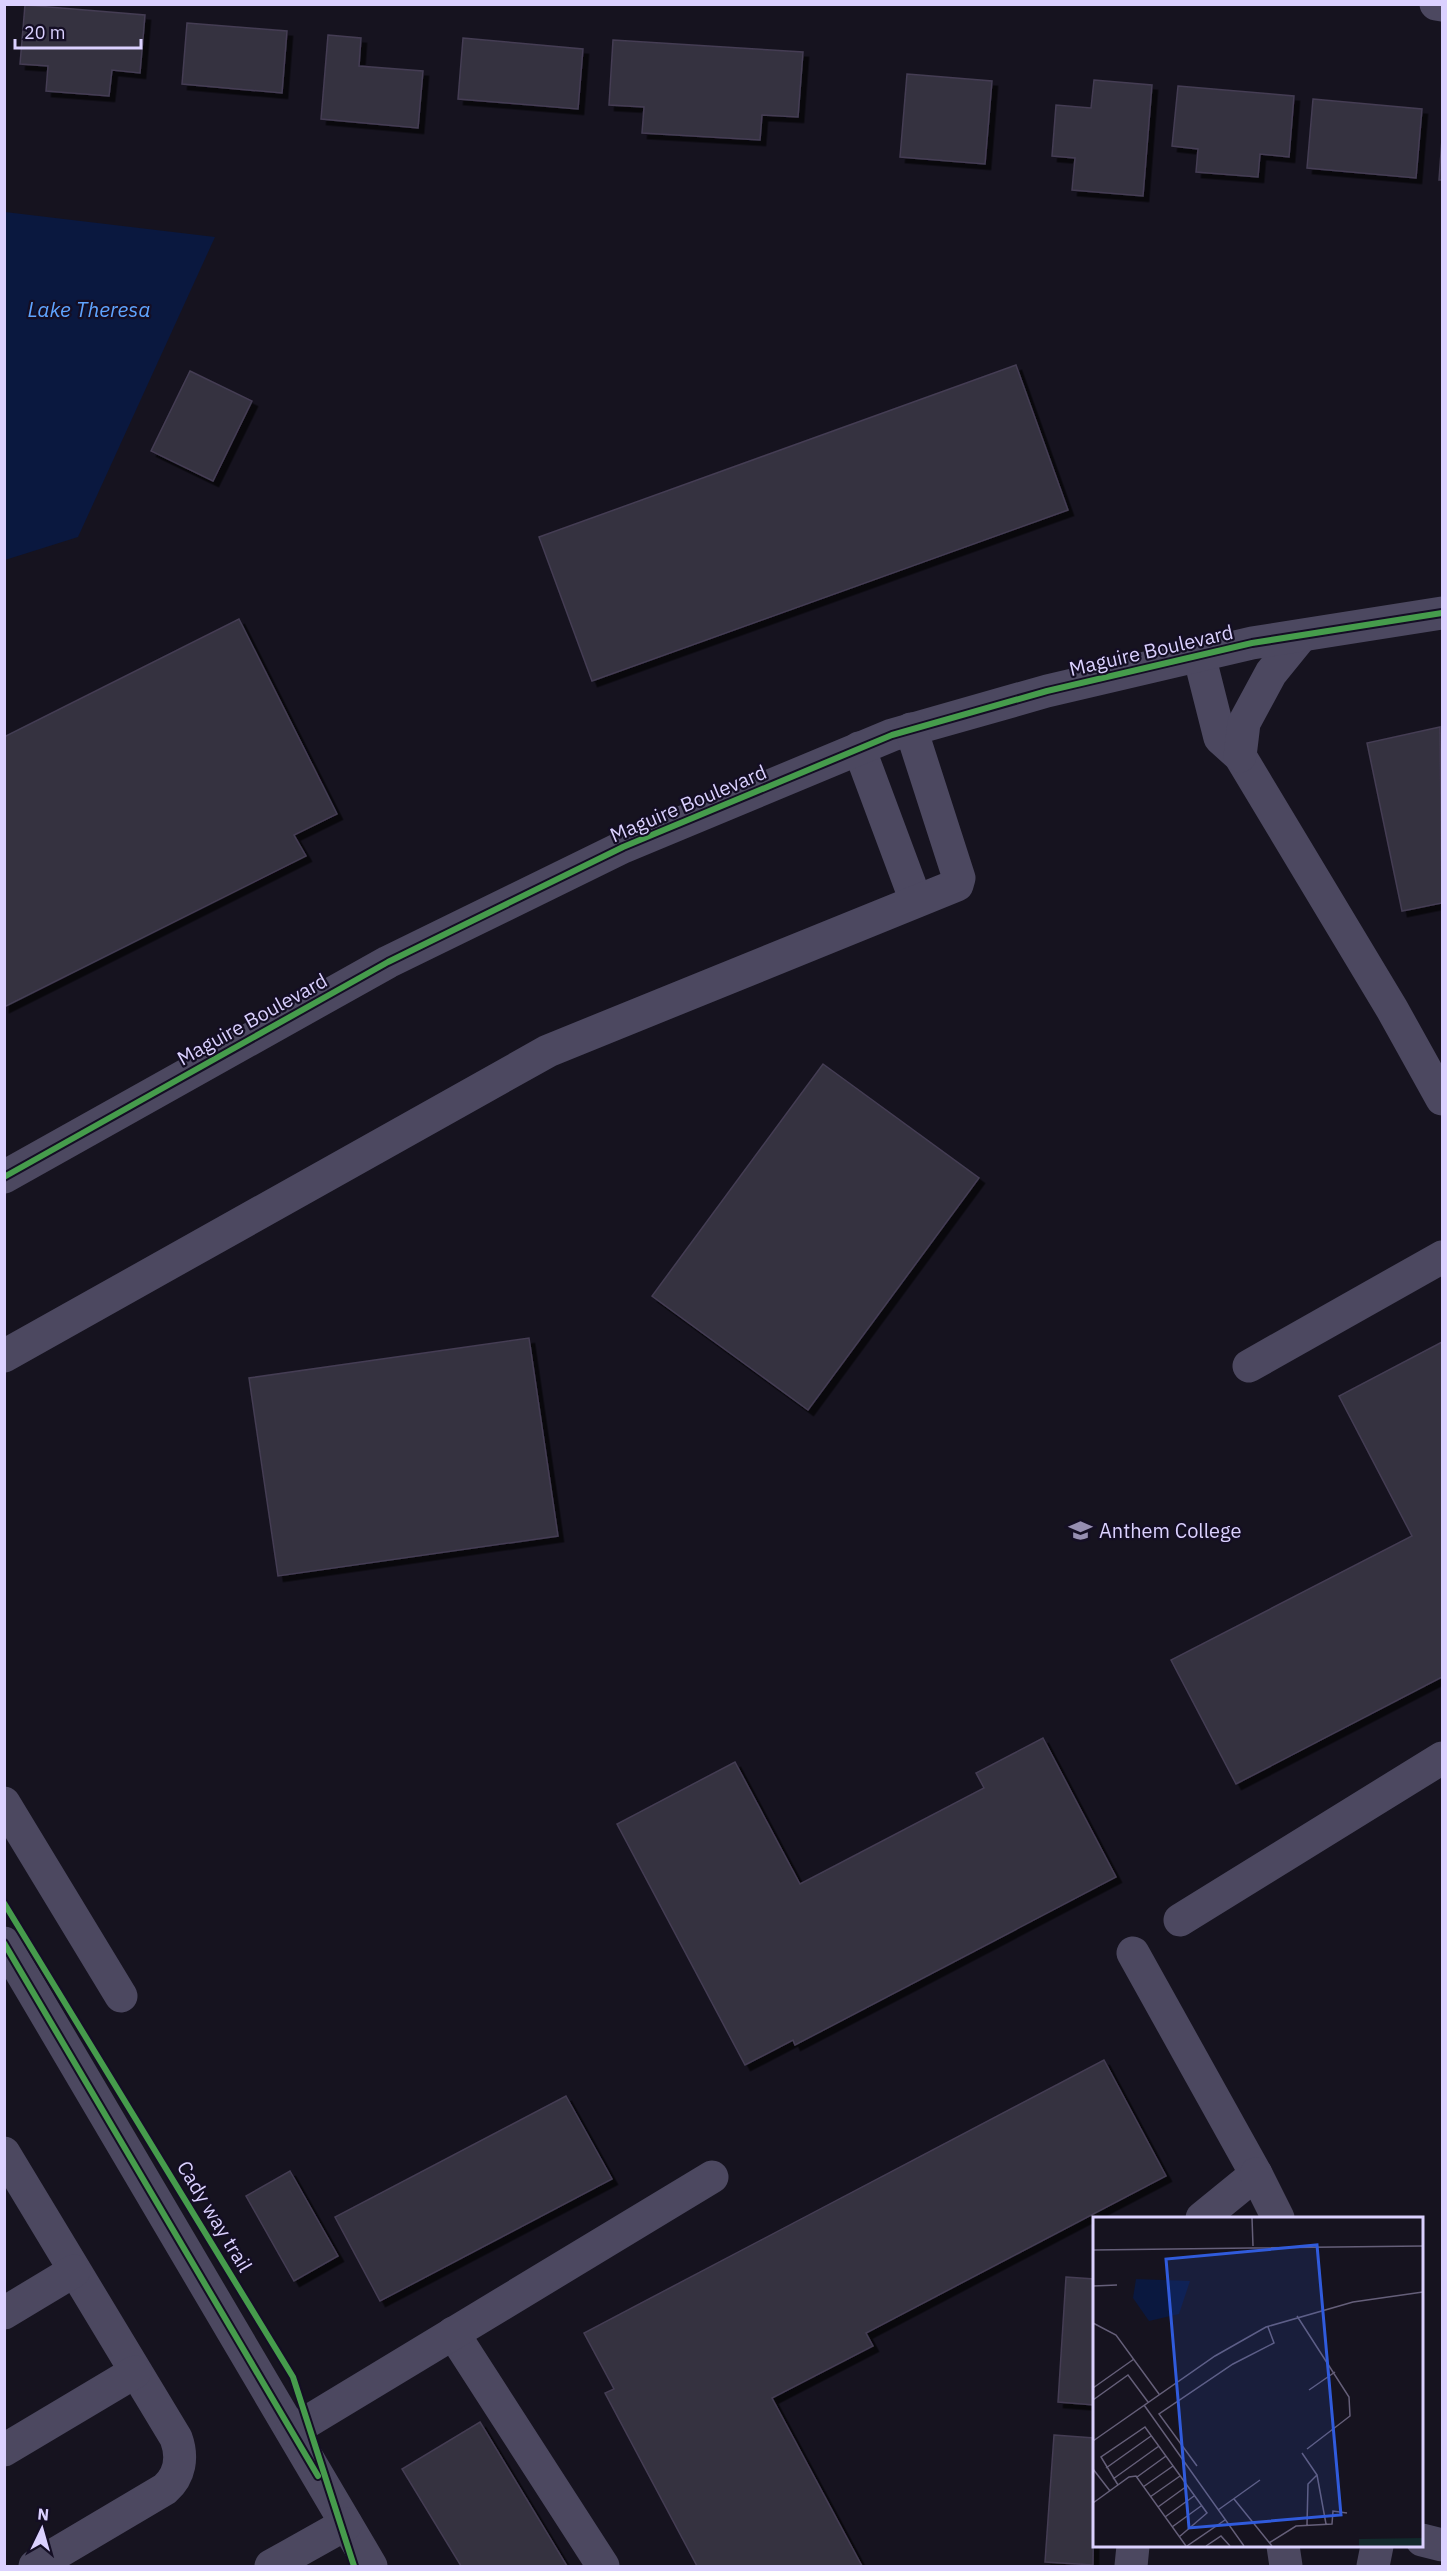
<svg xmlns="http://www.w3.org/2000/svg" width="1447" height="2571" font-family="'IBM Plex Sans',sans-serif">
  <defs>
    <filter id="shadow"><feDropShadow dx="5.5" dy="5.5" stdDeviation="0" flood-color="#0009"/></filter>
  </defs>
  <rect width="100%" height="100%" fill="#16131f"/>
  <!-- water -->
  <polygon fill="#0a183f" points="5,212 215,237 78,537 5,560"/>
  <!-- building -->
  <g fill="#353141" stroke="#443d53" stroke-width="1.5" filter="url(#shadow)">
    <polygon points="25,5 145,15 140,73 112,70 109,96 46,91 48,66 20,64"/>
    <polygon points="187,23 287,31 282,93 182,84"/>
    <polygon points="328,35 361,38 359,66 423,71 418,128 321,119"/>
    <polygon points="463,38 583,49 578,109 458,99"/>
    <polygon points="613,40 803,52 798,117 762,115 760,140 642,133 644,107 609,105"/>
    <polygon points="907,74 992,81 985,164 900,157"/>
    <polygon points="1094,80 1152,85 1143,196 1072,190 1075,158 1052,156 1056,105 1091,108"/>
    <polygon points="1178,86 1294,96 1289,157 1260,154 1258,177 1196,172 1198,149 1172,146"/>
    <polygon points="1313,99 1422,109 1416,178 1307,168"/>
    <polygon points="1442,139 1442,180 1439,180"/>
    <polygon points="1016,365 1068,510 592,681 539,537"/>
    <polygon points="190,371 252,401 213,481 151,451"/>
    <polygon points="239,619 337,814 294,835 306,856 4,1007 4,737"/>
    <polygon points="1440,727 1442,903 1402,911 1367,743"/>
    <polygon points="823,1064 979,1178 808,1410 652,1296"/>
    <polygon points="529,1338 558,1536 278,1576 249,1378"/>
    <polygon points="1442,1342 1442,1677 1236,1784 1171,1660 1412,1536 1339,1396"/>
    <polygon points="1043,1738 1116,1877 795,2045 793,2040 745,2065 617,1824 735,1762 800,1884 984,1788 976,1773"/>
    <polygon points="1104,2060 1166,2176 866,2333 873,2346 772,2398 862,2566 697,2566 605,2393 614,2389 584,2333"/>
    <polygon points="566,2096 612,2179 380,2301 335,2217"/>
    <polygon points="290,2171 338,2256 294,2281 246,2196"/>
    <polygon points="1066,2277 1094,2279 1094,2405 1058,2402"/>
    <polygon points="480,2422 567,2566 461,2566 402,2469"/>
    <polygon points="1054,2435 1094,2438 1093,2565 1045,2562"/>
  </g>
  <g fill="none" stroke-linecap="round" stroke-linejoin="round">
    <!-- minor -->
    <g stroke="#4c4860" stroke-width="33">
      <polyline points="1436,4 1442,5"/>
      <polyline points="1199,655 1220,738 1240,756 1392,1009 1442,1099"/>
      <polyline points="859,748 916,901"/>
      <polyline points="1240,756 1244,723 1271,673 1301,636"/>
      <polyline points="4,1177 388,962 623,847 892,735 1047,691 1252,643 1442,613"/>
      <polyline points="4,1356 548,1051 957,885 959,878 911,729"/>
      <polyline points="1249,1366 1442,1257"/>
      <polyline points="4,1803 121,1996"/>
      <polyline points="1180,1920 1442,1758"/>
      <polyline points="4,1943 371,2566"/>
      <polyline points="1133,1953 1256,2174 1202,2218"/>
      <path d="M4,2153L176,2438C183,2457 180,2476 165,2489L35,2566"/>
      <polyline points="1256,2174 1278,2218"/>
      <polyline points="4,2313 74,2271"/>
      <polyline points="453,2333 603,2566"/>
      <polyline points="292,2431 712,2177"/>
      <polyline points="4,2450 135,2372"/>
      <polyline points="1422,2540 1442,2545"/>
      <polyline points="1283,2546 1286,2566"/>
      <polyline points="271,2566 346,2524"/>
      <polyline points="1131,2566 1133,2546"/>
      <polyline points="1373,2566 1377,2546"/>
    </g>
    <defs>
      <g id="cycleway">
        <polyline points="4,1177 388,962 623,847 892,735 1047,691 1252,643 1442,613"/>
        <polyline points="4,1903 293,2377 354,2566"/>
        <polyline points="4,1943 318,2476"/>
      </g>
    </defs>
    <!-- cycleway casing -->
    <use href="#cycleway" stroke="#140e24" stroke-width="10"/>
    <!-- cycleway -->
    <use href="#cycleway" stroke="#469c4c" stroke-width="6"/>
  </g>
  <!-- icons -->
  <defs>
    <symbol id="university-bare" viewBox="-9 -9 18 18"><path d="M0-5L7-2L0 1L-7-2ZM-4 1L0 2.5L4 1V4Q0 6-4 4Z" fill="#968eb1" stroke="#140e24" stroke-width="2.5" paint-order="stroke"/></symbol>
  </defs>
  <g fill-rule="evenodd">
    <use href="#university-bare" x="1064" y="1514" width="33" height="33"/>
  </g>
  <g text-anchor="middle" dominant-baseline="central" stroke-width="4.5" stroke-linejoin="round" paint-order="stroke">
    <!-- street labels -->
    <g font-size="20" fill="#dbd1ff" stroke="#140e24">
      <text transform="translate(1151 650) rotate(-13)">Maguire Boulevard</text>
      <text transform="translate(688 803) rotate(-23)">Maguire Boulevard</text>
      <text transform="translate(252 1019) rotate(-29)">Maguire Boulevard</text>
      <text transform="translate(215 2216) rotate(59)">Cady way trail</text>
    </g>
    <!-- poi labels -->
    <g font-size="20" fill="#dbd1ff" stroke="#140e24" text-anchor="start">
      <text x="1099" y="1530">Anthem College</text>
    </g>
    <!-- water labels -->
    <g font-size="21" font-style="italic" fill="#5fa4ff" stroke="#140e24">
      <text x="89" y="309">Lake Theresa</text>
    </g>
  </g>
  <!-- overview -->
  <g transform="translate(1093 2217)">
    <rect width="330" height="330" fill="#16131f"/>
    <path d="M330,321V329H266V322Z" fill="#12292c"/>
    <path d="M43,62L97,64L86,97L56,104L40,81Z" fill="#0a183f"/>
    <path fill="none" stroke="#655f79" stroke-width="1.5" d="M159,1L160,29M0,33L330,29M0,69L24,68M204,99L256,180L257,199L214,232M0,106L23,118L66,177M0,171L41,142M216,173L242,155M0,183L35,158L55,185M51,188L151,329M0,224L122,139L173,110L260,85L330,75M209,236L224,258L215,267L214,308M104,249L66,197L140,147L181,126L175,110M13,251L58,219M0,252L17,274M224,258L233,307M44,260L73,239M20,262L66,229M25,268L8,240L52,210L114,296L86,320M50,270L80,249M57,280L87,259M141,282L179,329M0,286L36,260L43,259L93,329M65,290L94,269M125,293L167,263M72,300L101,279M79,310L108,289M176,326L203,309L239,307L240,294L254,296M94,329L132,303M113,329L128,319L137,329"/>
    <path fill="#305bdc" fill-opacity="0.15" stroke="#305bdc" stroke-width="3" d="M224,28L248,298L96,311L73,42Z"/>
    <rect width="330" height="330" fill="none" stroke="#dbd1ff" stroke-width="3"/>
  </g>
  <!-- border -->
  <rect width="1447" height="2571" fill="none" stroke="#dbd1ff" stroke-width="12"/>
  <!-- north arrow -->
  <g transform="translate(42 2529) rotate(5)" stroke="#140e24" stroke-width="4.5" paint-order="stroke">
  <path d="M0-4.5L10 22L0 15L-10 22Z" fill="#dbd1ff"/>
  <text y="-9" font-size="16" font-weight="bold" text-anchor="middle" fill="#dbd1ff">N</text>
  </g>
  <!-- scale -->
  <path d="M15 39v9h126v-9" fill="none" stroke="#dbd1ff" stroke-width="3"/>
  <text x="24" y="39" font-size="18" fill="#dbd1ff" stroke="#140e24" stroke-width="4.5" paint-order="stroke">20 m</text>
</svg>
